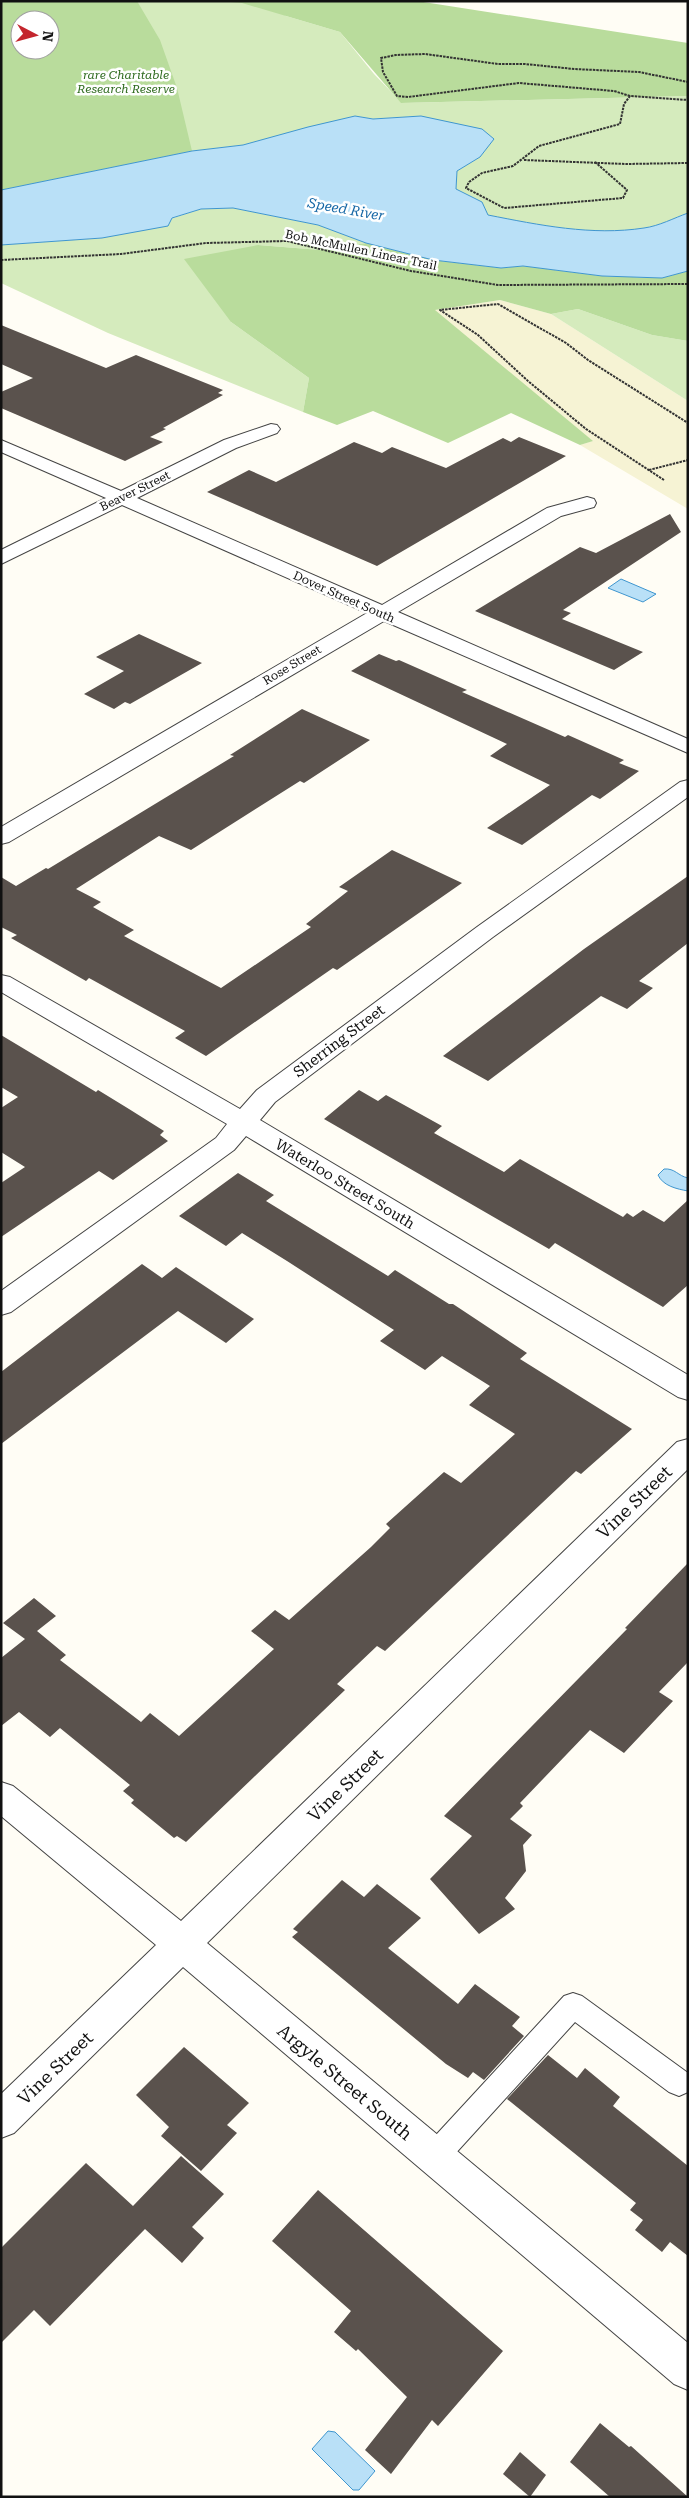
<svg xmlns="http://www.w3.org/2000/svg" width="689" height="2498" font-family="'Roboto Serif',serif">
  <rect width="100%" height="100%" fill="#fffdf5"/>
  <!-- farmland -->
  <polygon fill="#f6f3d4" points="500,300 551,314 688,401 688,509 580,445 592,441 434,310"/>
  <!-- green -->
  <g fill="#d5ebbd" fill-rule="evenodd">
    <path d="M1,1H267L286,16L340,32L374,74L402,103L688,96V213C674,218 659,226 644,228C592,236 539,225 487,215L482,202L456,189L457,171L480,157L421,116L373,119L355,116L243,145L192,151L1,190ZM20,20H50V50H20Z"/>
    <polygon points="233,208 318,225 366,243 321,250 258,245 231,322 309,378 303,412 108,333 1,283 1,245 102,238 127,233 201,209"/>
    <polygon points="578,309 652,335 688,341 688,401 551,314"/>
  </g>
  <!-- forest -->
  <g fill="#b9dc9c" fill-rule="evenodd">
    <path d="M1,1H137L160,40L177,88L192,151L1,190ZM20,20H50V50H20Z"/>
    <polygon points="219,1 417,1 688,43 688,96 401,103 340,32 242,3"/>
    <polygon points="366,243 433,260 501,268 523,266 602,276 662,278 688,271 688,341 652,335 578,309 551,314 500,300 435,310 593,441 580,445 511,413 448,443 373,411 337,425 303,412 309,378 231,322 184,259 258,245 321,250"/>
  </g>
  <!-- water -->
  <g fill="#b9e0f7" stroke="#3f96cf">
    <path d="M355,116L373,119L421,116L482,129L494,139L480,157L457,171L456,189L482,202L488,215C539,225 592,236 644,228C659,226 674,218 688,213V271L662,278L602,276L523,266L501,268L433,260L366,243L318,225L233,208L201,209L172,218L168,226L102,238L1,245V190L192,151L243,145L308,127Z"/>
    <polygon points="621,579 656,594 643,602 608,588"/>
    <path d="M664,1169C675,1168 678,1176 688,1178V1191C677,1189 663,1186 658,1175Z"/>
    <polygon points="328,2431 335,2432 375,2471 359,2490 353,2490 312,2449"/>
  </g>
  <!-- building -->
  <g fill="#5a524d">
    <polygon points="1,325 106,368 136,355 223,390 218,393 223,395 163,428 166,429 150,437 163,442 125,461 1,408 1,392 33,378 1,364"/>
    <polygon points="519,437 566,456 377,566 207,492 249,470 276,482 354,442 382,453 392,447 446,468 503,438 511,442"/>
    <polygon points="670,514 681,532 563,610 571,613 562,619 643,652 614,670 475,611 580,547 596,553"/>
    <polygon points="139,634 202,663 130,704 125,702 114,709 84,694 124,671 96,657"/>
    <polygon points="379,654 396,661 399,660 467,690 462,692 565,737 568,735 624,760 619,763 639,771 600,799 592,795 522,845 487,828 550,785 490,756 507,744 351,671"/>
    <polygon points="302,709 370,740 304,783 300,781 191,850 159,836 76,889 101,902 93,907 134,930 124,936 221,988 311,927 306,924 348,891 339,887 392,850 462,883 337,970 333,968 206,1056 175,1038 185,1031 89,978 86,981 11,938 17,935 1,927 1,877 16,886 46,868 48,869 234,756 230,755"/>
    <polygon points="688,876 688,943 639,981 653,988 627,1009 601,996 488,1081 443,1056 584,949"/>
    <polygon points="1,1035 96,1092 98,1090 129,1109 164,1131 160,1135 168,1141 113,1180 99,1171 1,1237 1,1183 25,1167 1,1152 1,1108 18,1097 1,1087"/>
    <polygon points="359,1090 378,1101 386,1095 442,1126 434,1133 504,1172 520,1159 623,1217 627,1213 633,1217 643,1210 664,1222 688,1200 688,1285 663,1307 555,1243 549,1249 324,1119"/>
    <polygon points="238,1173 274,1195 266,1201 388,1276 395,1270 449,1304 453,1304 527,1353 520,1359 632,1429 581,1474 576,1471 385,1651 377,1646 337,1684 345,1690 186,1842 177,1836 174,1838 131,1803 134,1800 123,1791 130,1785 60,1728 50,1737 19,1712 1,1726 1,1658 25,1639 3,1623 34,1598 56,1616 37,1631 66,1655 60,1660 141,1722 150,1713 179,1736 274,1649 251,1631 275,1610 289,1620 371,1547 390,1528 386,1524 444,1472 461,1483 515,1434 469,1405 490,1386 442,1356 425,1370 380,1341 394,1330 287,1261 242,1233 226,1246 179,1216"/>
    <polygon points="142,1264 162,1278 176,1267 254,1319 226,1343 178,1311 1,1444 1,1372"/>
    <polygon points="688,1563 688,1662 659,1692 673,1701 624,1753 590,1730 520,1803 523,1806 510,1819 532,1835 523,1845 526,1871 505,1898 515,1909 479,1934 430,1879 472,1836 444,1816 627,1629 625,1628"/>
    <polygon points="342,1880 364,1897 377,1884 421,1918 388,1948 458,2004 475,1984 520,2017 512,2026 524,2036 484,2080 473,2072 468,2078 446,2064 292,1937 298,1932 293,1929"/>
    <polygon points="184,2047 249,2103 227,2125 237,2133 201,2171 161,2136 169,2127 136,2095"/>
    <polygon points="548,2055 577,2078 585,2068 620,2097 613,2106 688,2166 688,2256 670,2242 662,2252 635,2230 643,2220 630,2210 636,2203 507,2099"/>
    <polygon points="181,2156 224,2194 192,2227 204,2238 182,2263 145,2229 50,2326 34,2310 1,2343 1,2248 86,2163 133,2206"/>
    <polygon points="318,2190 503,2351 438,2426 432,2420 391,2474 365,2450 407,2397 358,2349 356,2351 334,2332 351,2311 272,2241"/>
    <polygon points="600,2423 629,2447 631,2446 688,2497 610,2497 570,2462"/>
    <polygon points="520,2452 546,2475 530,2497 503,2474"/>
  </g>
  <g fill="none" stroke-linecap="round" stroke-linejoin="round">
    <defs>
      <polygon id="lane" points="573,1993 582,1996 688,2073 688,2092 679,2096 669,2092 575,2022 444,2166 434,2170 424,2166 420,2157 424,2148 564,1996"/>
      <g id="street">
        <polygon points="271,424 277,425 280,429 277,433 236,448 137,498 382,605 547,508 587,497 594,499 596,503 594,507 561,516 398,612 688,739 688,753 384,621 9,842 1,844 1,827 367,613 122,505 1,564 1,550 106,498 1,452 1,440 121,491 224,440"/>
        <polygon points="688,780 688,797 493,937 275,1102 260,1120 688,1375 688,1400 678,1397 246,1136 234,1150 11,1312 1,1315 1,1291 216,1138 227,1124 1,992 1,975 10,977 240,1109 257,1090 477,927 680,782"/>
        <polygon points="688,1439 688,1469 207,1943 688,2343 688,2390 674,2384 183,1967 14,2133 1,2138 1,2094 156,1945 1,1816 1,1782 13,1786 181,1921 677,1442"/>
      </g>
    </defs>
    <!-- lane casing -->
    <use href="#lane" stroke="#444" stroke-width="2"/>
    <!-- street casing -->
    <use href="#street" stroke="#444" stroke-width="2"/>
    <!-- path -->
    <g stroke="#333" stroke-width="2" stroke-dasharray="2.5 1" stroke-linecap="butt">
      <polyline points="630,96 614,91 519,83 408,97 397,96 383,72 381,58 396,55 425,54 498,64 525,64 574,69 639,72 688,82"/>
      <polyline points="524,160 626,164 688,163"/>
      <polyline points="595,162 627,190 623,198 504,208 466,188 469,182 482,173 513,166 539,146 620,124 624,104 630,96 688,100"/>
      <polyline points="1,260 121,254 206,243 287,241 411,271 498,285 688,284"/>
      <polyline points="649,470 688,460"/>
      <polyline points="664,480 586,429 528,381 478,335 440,310 498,304 566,343 588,360 688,423"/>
    </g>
    <!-- lane -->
    <use href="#lane" fill="#fff" fill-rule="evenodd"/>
    <!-- street -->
    <use href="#street" fill="#fff" fill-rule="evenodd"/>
  </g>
  <g text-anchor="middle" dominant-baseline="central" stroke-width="5" stroke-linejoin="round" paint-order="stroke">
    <!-- far-park labels -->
    <g font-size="12" font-style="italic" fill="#2f6b1f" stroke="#fff">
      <text x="126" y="75">rare Charitable<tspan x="126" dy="14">Research Reserve</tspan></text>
    </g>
    <!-- far-street labels -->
    <g font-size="12" fill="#111" stroke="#fff">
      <text transform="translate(361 250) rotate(12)">Bob McMullen Linear Trail</text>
      <text transform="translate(135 491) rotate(-26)">Beaver Street</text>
      <text transform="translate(344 597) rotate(24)">Dover Street South</text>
      <text transform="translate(292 665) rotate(-31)">Rose Street</text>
    </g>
    <!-- far-water labels -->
    <g font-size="14" font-style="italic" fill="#1768a6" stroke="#fff">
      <text transform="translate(346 209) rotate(10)">Speed River</text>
    </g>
    <!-- street labels -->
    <g font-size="15" fill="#111" stroke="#fff">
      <text transform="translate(339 1041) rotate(-37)">Sherring Street</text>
      <text transform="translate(345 1184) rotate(31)">Waterloo Street South</text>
    </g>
    <!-- near-street labels -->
    <g font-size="18" fill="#111" stroke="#fff">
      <text transform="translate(634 1502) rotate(-44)">Vine Street</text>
      <text transform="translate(345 1785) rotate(-44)">Vine Street</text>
      <text transform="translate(55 2068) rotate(-44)">Vine Street</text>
      <text transform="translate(345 2082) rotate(40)">Argyle Street South</text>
    </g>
  </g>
  <!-- border -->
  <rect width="689" height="2498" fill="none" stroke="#111111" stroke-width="5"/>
  <!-- north arrow -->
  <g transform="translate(35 35) rotate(96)"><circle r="24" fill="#ffffff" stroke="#a0a0a0"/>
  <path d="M0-4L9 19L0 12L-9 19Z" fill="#c4262e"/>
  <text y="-8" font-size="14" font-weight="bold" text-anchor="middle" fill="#111111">N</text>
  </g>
</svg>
